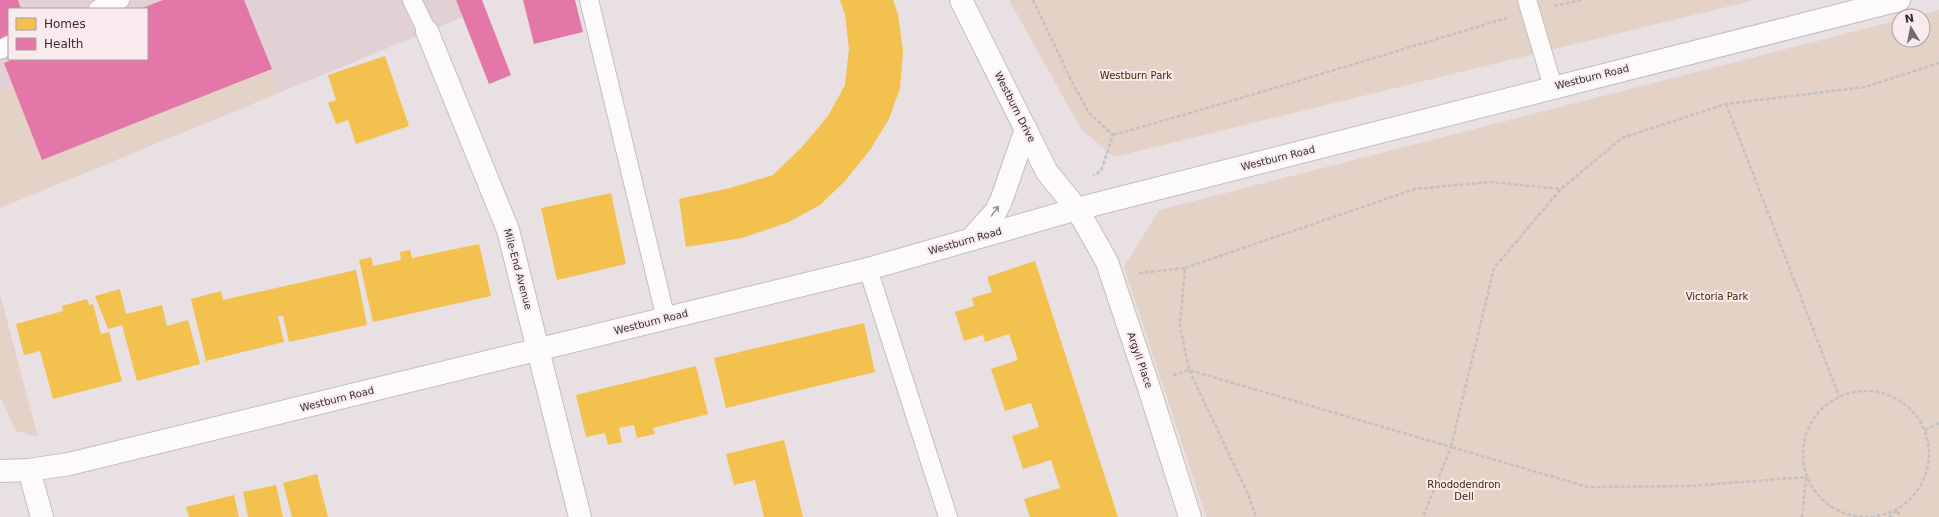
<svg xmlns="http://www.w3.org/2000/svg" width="1939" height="517" font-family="'DejaVu Sans',sans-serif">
  <rect width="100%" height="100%" fill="#e8e0e2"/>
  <!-- built -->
  <path fill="#e2d1d4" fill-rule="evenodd" d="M0,0H456L463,17L0,208ZM9,9H147V59H9Z"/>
  <!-- green -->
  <g fill="#e5d2c7">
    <polygon points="1009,0 1755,0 1114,157 1081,129"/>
    <polygon points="1939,10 1939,517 1206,517 1124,267 1159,210 1899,20 1899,40 1923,40 1923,16 1915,16"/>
    <polygon points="272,69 280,91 0,208 0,91 13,87 43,160"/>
    <polygon points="0,294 38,437 16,431 0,397"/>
  </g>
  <!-- homes -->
  <g fill="#f2c14e">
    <polygon points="840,0 893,0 898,14 903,52 900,88 889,119 870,150 845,181 820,205 789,222 742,238 686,247 679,199 730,188 773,175 802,147 828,116 845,85 849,49 845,15"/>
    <polygon points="385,56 409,126 356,144 348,120 336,124 328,103 336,100 328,75"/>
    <polygon points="611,193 626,264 557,280 541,208"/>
    <polygon points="479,244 491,296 373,322 359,260 371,257 373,266 401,260 400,252 410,250 412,258"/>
    <polygon points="1035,261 1058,332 1118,517 1030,517 1024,499 1060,488 1051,460 1023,469 1012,436 1039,427 1031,403 1005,411 991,369 1018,360 1009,334 985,342 983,335 964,341 955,312 974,306 972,298 992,292 987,277"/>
    <polygon points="356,270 367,325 289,342 283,316 278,316 284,342 206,361 191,299 221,291 223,300"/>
    <polygon points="120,289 126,314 162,305 167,326 188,320 200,364 137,381 122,325 108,329 95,296"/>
    <polygon points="87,299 89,305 93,304 101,334 109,332 122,381 53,399 40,351 24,355 16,324 63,311 62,306"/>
    <polygon points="864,323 875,372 726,408 714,358"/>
    <polygon points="696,366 708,414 653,428 655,434 637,438 634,425 619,428 622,442 608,445 605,433 586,437 576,395"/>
    <polygon points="784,440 803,517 764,517 755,480 734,485 726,454"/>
    <polygon points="317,474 328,517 292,517 283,483"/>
    <polygon points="276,485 283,517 248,517 243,492"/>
    <polygon points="234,495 239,517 189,517 186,507"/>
  </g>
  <!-- health -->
  <g fill="#e377a8">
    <polygon points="0,0 18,0 21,9 9,9 9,38 0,42"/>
    <polygon points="163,0 244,0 272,69 42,160 4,63 15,59 147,59 147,9 140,9"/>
    <polygon points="456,0 482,0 511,75 489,84"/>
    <polygon points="523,0 575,0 583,32 534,44"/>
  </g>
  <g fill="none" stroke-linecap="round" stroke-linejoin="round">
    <defs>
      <g id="service">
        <polyline points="412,0 427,31"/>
        <polyline points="589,0 666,319"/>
        <polyline points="1527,0 1553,87"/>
        <polyline points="98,9 120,0"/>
        <polyline points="0,50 9,45"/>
        <polyline points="868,269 948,517"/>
      </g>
      <g id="minor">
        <polyline points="427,31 508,230 580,517"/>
        <polyline points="29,470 42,517"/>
      </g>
      <polyline id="tertiary" points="961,0 1047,172 1077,209 1107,262 1148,385 1190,517"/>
      <g id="primary">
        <polyline points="970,240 996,211 1001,201 1026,129"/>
        <polyline points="0,471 29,470 69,464 868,269 1077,209 1899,0"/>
      </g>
    </defs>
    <!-- service casing -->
    <use href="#service" stroke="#c3bebf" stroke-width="20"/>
    <!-- minor casing -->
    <use href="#minor" stroke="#c3bebf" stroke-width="24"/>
    <!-- tertiary casing -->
    <use href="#tertiary" stroke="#c3bebf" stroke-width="24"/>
    <!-- primary casing -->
    <use href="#primary" stroke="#c3bebf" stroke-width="24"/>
    <!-- path -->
    <g stroke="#c3c1c2" stroke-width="2.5" stroke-dasharray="4 2" stroke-linecap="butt">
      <polyline points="1033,0 1072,82 1089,113 1113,135 1101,171 1093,175"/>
      <polyline points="1554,6 1581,0"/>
      <polyline points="1726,104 1839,396"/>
      <path d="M1113,135C1245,98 1376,57 1507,18"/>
      <polyline points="1185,268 1415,189 1489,182 1561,189"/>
      <polyline points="1139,273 1185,268 1180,326 1189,370 1248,494 1256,517"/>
      <polyline points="1173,375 1189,370 1451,447 1423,517"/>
      <circle cx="1866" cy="454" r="63"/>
      <polyline points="1925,430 1939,423"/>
      <polyline points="1802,517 1806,477 1691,486 1588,487 1451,447 1494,268 1561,189 1622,138 1726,104 1865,87 1939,63"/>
      <polyline points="1889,517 1897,510 1900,517"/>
    </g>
    <!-- service -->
    <use href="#service" stroke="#fcfafb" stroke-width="18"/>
    <!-- minor -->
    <use href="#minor" stroke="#fcfafb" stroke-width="22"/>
    <!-- tertiary -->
    <use href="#tertiary" stroke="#fcfafb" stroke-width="22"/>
    <!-- primary -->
    <use href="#primary" stroke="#fcfafb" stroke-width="22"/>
  </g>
  <!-- one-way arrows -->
  <defs><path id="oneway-shaft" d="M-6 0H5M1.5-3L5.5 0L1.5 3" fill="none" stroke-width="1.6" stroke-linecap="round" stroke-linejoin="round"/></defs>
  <use stroke="#989495" href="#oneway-shaft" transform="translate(995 211) rotate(-54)"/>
  <g text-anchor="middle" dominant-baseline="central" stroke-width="4" stroke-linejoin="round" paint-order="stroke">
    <!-- park labels -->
    <g font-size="10" fill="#462300" stroke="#f9eaed">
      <text x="1136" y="75">Westburn Park</text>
      <text x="1717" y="296">Victoria Park</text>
      <text x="1464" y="484">Rhododendron<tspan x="1464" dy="12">Dell</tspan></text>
    </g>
    <!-- street labels -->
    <g font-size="10" fill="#332e2f" stroke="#f9eaed">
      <text transform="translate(1592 77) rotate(-14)">Westburn Road</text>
      <text transform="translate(1015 107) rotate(63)">Westburn Drive</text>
      <text transform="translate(1278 158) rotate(-14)">Westburn Road</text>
      <text transform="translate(965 241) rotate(-16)">Westburn Road</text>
      <text transform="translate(518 269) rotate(75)">Mile-End Avenue</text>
      <text transform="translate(651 322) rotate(-14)">Westburn Road</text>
      <text transform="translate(1140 360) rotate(71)">Argyll Place</text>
      <text transform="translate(337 399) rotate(-14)">Westburn Road</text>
    </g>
  </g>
  <!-- legend -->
  <rect x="8" y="8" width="140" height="52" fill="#f9eaed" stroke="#aa9fa1"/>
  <rect x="16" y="18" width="20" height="12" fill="#f2c14e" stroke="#aa9fa1"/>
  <text x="44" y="28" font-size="12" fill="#332e2f">Homes</text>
  <rect x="16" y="38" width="20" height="12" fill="#e377a8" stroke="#aa9fa1"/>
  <text x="44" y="48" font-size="12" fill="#332e2f">Health</text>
  <!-- north arrow -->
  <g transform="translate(1911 28) rotate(350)"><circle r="19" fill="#f9eaed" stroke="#aa9fa1"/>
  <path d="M0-3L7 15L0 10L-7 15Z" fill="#726c6e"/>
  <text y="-6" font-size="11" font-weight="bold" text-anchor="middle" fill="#332e2f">N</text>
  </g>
</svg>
